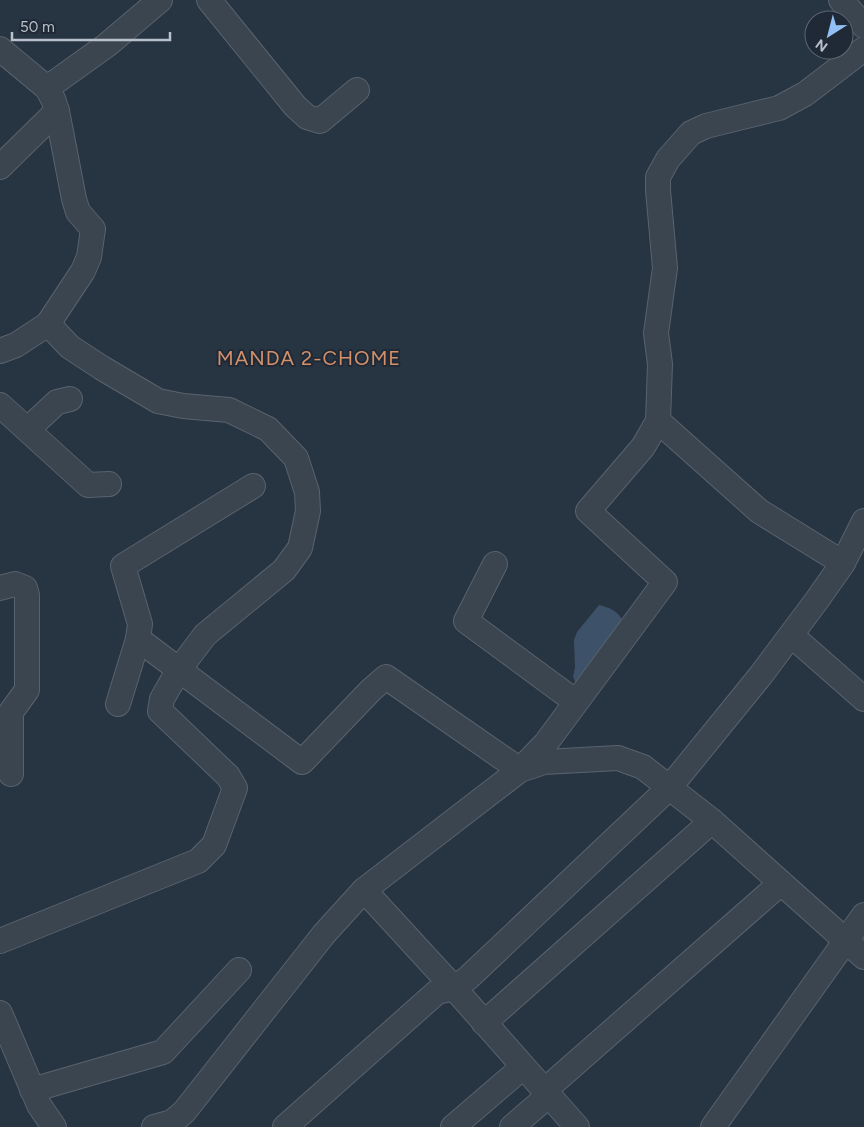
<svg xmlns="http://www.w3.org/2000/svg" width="864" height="1127" font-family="Figtree,sans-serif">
  <rect width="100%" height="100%" fill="#273441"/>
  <!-- water -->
  <path fill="#3d5269" d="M599,605C610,608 617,610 623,621L580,682L576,683L573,677L575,667L574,640L577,632Z"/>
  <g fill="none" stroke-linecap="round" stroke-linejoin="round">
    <defs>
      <g id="minor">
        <polyline points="209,0 295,106 307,117 320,121 357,90"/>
        <polyline points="841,0 864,26"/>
        <polyline points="0,49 47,88 53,99 57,111 0,167"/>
        <polyline points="47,88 107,45 160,0"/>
        <polyline points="0,351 16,345 48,324 83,271 89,257 93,229 78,212 74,199 57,111"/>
        <polyline points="0,405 88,485 109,484"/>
        <polyline points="658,421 759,511 843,563"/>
        <polyline points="28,429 57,402 70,399"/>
        <polyline points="253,486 123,566 140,624 138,639 302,762 371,690 386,677 520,770 546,743 665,582 588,511 643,447 658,421 660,364 656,333 665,268 658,190 658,177 668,159 691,133 706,126 779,108 805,94 864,49"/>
        <polyline points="495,564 466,621 576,702"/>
        <polyline points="0,588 15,584 25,588 27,595 27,690 11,712 11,774"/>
        <polyline points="791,635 864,699"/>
        <polyline points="118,704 138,639"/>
        <polyline points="364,890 454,988 577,1127"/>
        <polyline points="0,941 198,861 214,845 235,788 228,776 160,711 162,699 178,671 205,635 284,570 300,548 308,511 307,492 296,458 268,429 229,410 183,406 158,401 102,368 70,347 48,324"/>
        <polyline points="0,1013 39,1105 54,1127"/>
        <polyline points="484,1023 712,821"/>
        <polyline points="32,1090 163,1052 239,970"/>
        <polyline points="545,1090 781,883"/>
        <polyline points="154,1127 172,1122 184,1112 324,934 364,890 520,770 544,762 618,758 643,767 712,821 864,957"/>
        <polyline points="285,1127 437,992 454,988 468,978 670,787 761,675 817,600 843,563 864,521"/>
        <polyline points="453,1127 523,1067"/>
        <polyline points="512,1127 549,1095"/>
        <polyline points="713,1127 864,915"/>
      </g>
    </defs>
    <!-- minor casing -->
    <use href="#minor" stroke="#59636e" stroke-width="26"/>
    <!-- minor -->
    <use href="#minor" stroke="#3b4550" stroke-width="24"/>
  </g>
  <g text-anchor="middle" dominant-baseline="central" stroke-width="4" stroke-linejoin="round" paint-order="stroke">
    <!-- neighbourhood labels -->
    <g font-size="20" letter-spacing="1" fill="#d3906a" stroke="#202a36">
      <text x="309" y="358">MANDA 2-CHOME</text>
    </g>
  </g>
  <!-- north arrow -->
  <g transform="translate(829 35) rotate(216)"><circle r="24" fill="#202a36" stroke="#5d6672"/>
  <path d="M0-4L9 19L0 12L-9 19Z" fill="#92c0f6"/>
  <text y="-8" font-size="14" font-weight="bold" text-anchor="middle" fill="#b8c0cb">N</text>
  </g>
  <!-- scale -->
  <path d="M12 32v8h158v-8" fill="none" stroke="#b8c0cb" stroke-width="2.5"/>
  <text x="20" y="32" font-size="15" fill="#b8c0cb" stroke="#202a36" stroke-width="4" paint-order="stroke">50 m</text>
</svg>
